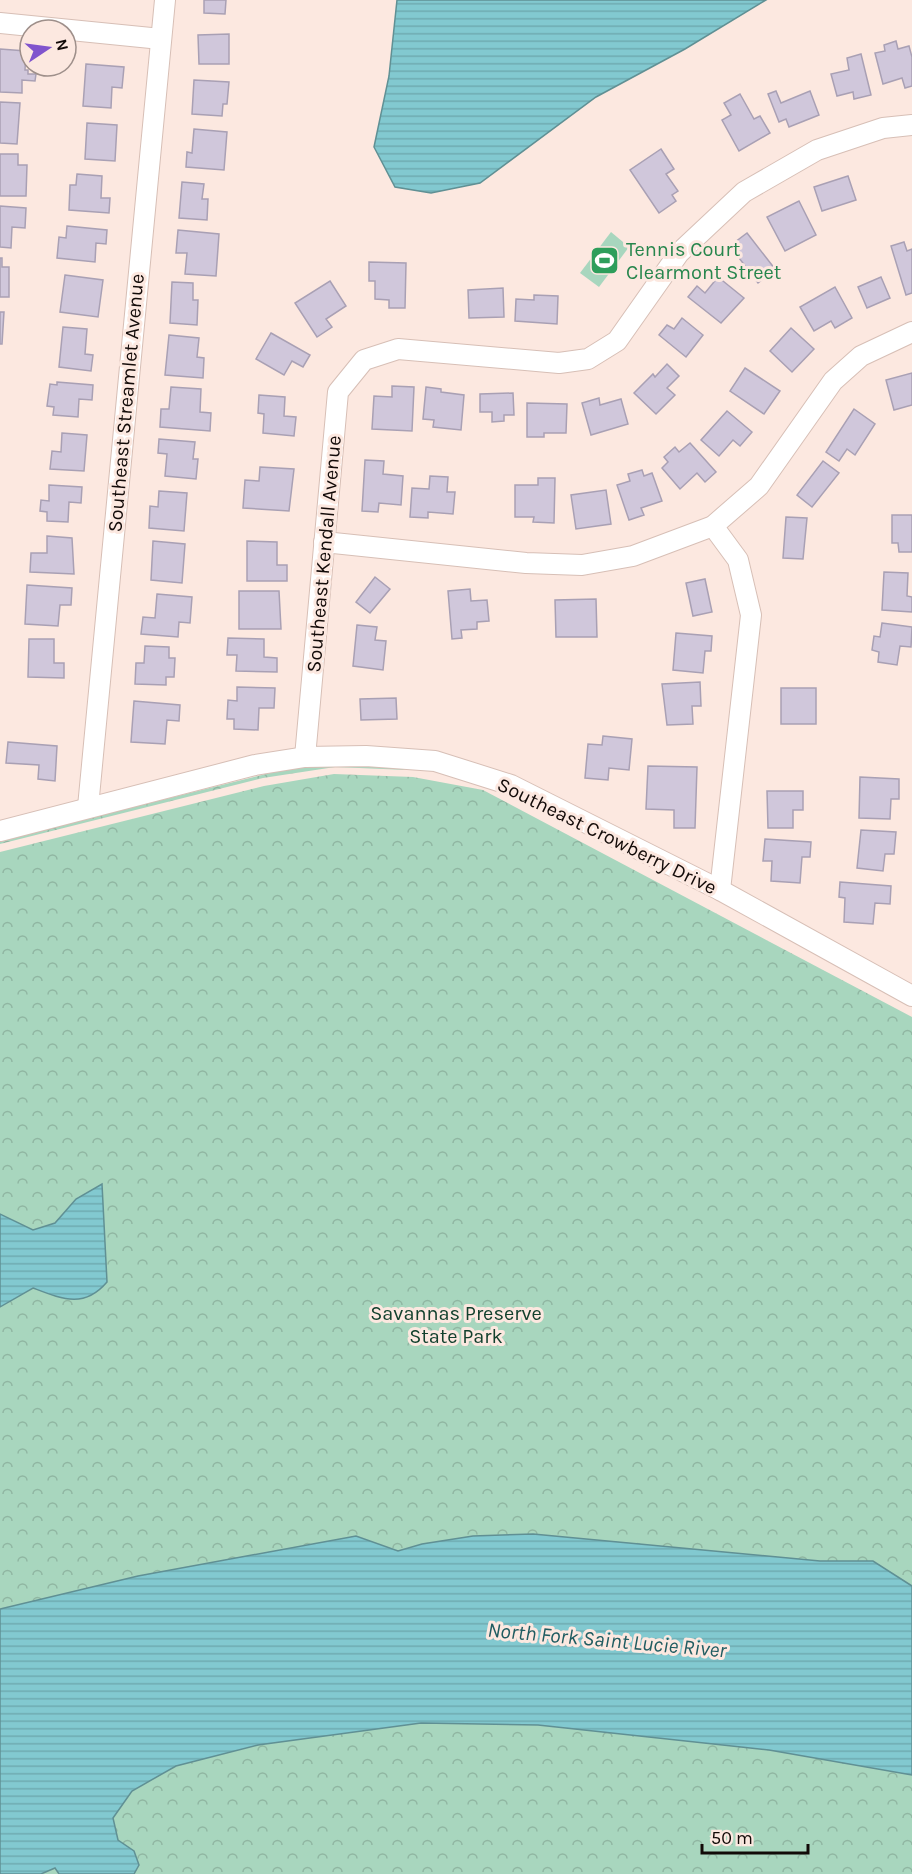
<svg xmlns="http://www.w3.org/2000/svg" width="912" height="1874" font-family="Karla,sans-serif">
  <defs>
    <pattern id="forest-crowns" width="20" height="18" patternUnits="userSpaceOnUse" patternTransform="scale(1.5)"><rect width="20" height="18" fill="#a8d6be"/><path d="M2 6a3 3 0 1 1 6 0M12 15a3 3 0 1 1 6 0" fill="none" stroke="#90b6a2"/></pattern>
    <pattern id="water-rules" width="6" height="5" patternUnits="userSpaceOnUse" patternTransform="scale(1.5)"><rect width="6" height="5" fill="#82c9d0"/><path d="M0 2.5h6" fill="none" stroke="#6fabb1"/></pattern>
  </defs>
  <rect width="100%" height="100%" fill="#fce8e0"/>
  <!-- forest -->
  <g fill="url(#forest-crowns)">
    <polygon points="378,764 407,770 335,767 263,778 0,844 0,840 294,767"/>
    <polygon points="334,774 413,777 483,790 912,1017 912,1874 0,1874 0,852 264,786"/>
  </g>
  <!-- pitch -->
  <polygon fill="#a8d6be" points="611,232 629,247 599,287 580,273"/>
  <!-- water -->
  <g fill="url(#water-rules)" stroke="#609094" stroke-width="1.5">
    <polygon points="397,0 766,0 685,49 596,97 480,183 431,193 395,187 374,147 389,76"/>
    <path d="M102,1184L107,1282C84,1309 62,1299 33,1288L0,1307V1214L33,1230L55,1223L76,1199Z"/>
    <polygon points="533,1534 820,1561 873,1561 912,1586 912,1775 769,1750 538,1725 421,1723 258,1745 176,1766 132,1791 113,1818 118,1840 134,1851 139,1865 134,1874 59,1874 55,1868 41,1874 0,1874 0,1609 138,1576 356,1536 398,1551 422,1544 473,1536"/>
  </g>
  <!-- building -->
  <g fill="#d0c7db" stroke="#a9a0b4" stroke-width="1.5">
    <polygon points="204,0 226,0 225,14 204,13"/>
    <polygon points="229,34 229,64 199,64 198,35"/>
    <polygon points="896,41 898,49 909,46 912,57 912,86 905,88 902,78 883,84 875,53 885,51 884,45"/>
    <polygon points="0,49 26,51 25,70 28,70 28,74 36,74 35,81 22,80 22,93 0,92"/>
    <polygon points="861,54 871,95 854,99 853,92 837,96 831,74 849,70 847,58"/>
    <polygon points="86,64 124,67 122,88 112,87 111,108 83,106"/>
    <polygon points="194,80 229,82 227,104 223,104 222,116 192,114"/>
    <polygon points="776,91 781,103 810,91 819,115 789,127 786,119 779,122 768,94"/>
    <polygon points="740,94 754,119 760,116 770,133 739,151 722,120 731,115 724,103"/>
    <polygon points="0,102 20,103 17,144 0,143"/>
    <polygon points="87,123 117,125 115,161 85,159"/>
    <polygon points="194,129 227,132 224,170 186,167 187,152 192,153"/>
    <polygon points="661,149 674,169 666,174 678,191 672,195 676,201 659,213 630,170"/>
    <polygon points="0,154 18,154 18,165 27,165 26,196 0,196"/>
    <polygon points="77,174 102,176 101,198 110,198 109,213 69,210 70,185 76,185"/>
    <polygon points="848,176 856,200 822,211 814,187"/>
    <polygon points="182,182 204,184 202,199 208,199 207,220 179,218"/>
    <polygon points="799,201 816,235 785,251 767,217"/>
    <polygon points="0,206 26,208 25,228 12,227 11,248 0,247"/>
    <polygon points="67,226 107,230 106,244 96,243 95,262 57,258 59,237 66,238"/>
    <polygon points="178,230 219,234 216,276 185,274 187,253 176,253"/>
    <polygon points="747,233 775,269 758,283 730,246"/>
    <polygon points="904,242 907,251 912,249 912,293 906,295 891,246"/>
    <polygon points="0,258 2,258 2,267 9,267 9,297 0,297"/>
    <polygon points="369,262 406,263 405,308 389,308 389,300 375,299 375,281 369,281"/>
    <polygon points="65,275 103,280 98,317 60,312"/>
    <polygon points="718,277 744,298 721,323 688,297 697,286 705,293"/>
    <polygon points="881,277 890,298 867,308 858,287"/>
    <polygon points="330,281 346,306 326,319 332,327 317,337 295,303"/>
    <polygon points="172,282 193,283 193,300 198,300 197,325 170,323"/>
    <polygon points="835,287 852,318 835,328 831,321 814,331 800,307"/>
    <polygon points="503,288 504,317 469,318 468,290"/>
    <polygon points="534,295 558,296 557,324 515,321 516,299 534,300"/>
    <polygon points="0,312 4,312 2,344 0,344"/>
    <polygon points="682,318 703,335 686,357 659,335 667,325 674,329"/>
    <polygon points="63,327 87,329 85,354 93,355 91,371 59,367"/>
    <polygon points="791,328 814,349 792,372 770,351"/>
    <polygon points="271,333 310,355 303,367 292,361 284,375 256,359"/>
    <polygon points="169,335 199,338 197,357 204,358 203,378 165,375"/>
    <polygon points="667,364 679,376 667,388 675,395 656,414 634,393 653,374 655,377"/>
    <polygon points="745,368 780,391 764,414 730,391"/>
    <polygon points="912,373 912,405 894,410 886,380"/>
    <polygon points="57,382 93,385 92,400 79,399 78,417 53,415 54,407 47,406 50,384 57,385"/>
    <polygon points="392,386 414,387 412,431 372,429 374,396 392,397"/>
    <polygon points="171,387 201,389 200,412 211,413 210,431 160,427 161,409 169,409"/>
    <polygon points="426,387 441,389 441,392 464,395 461,430 433,427 434,420 423,419"/>
    <polygon points="513,393 514,415 504,415 504,421 492,422 492,412 480,412 480,394"/>
    <polygon points="259,395 285,397 284,416 296,417 294,436 263,433 264,414 258,413"/>
    <polygon points="599,398 600,405 621,399 628,424 591,435 582,403"/>
    <polygon points="527,403 567,404 566,433 544,433 544,437 527,437"/>
    <polygon points="854,409 875,424 855,455 847,449 839,461 826,452"/>
    <polygon points="727,411 752,432 740,446 733,440 719,456 701,440"/>
    <polygon points="62,433 87,435 84,471 50,469 52,451 61,452"/>
    <polygon points="159,439 195,442 193,459 198,459 196,479 165,476 167,454 158,453"/>
    <polygon points="690,443 716,472 705,482 697,473 680,489 662,468 668,462 664,457 675,447 679,452"/>
    <polygon points="365,460 384,461 383,474 403,476 401,505 379,503 378,512 362,511"/>
    <polygon points="823,461 839,473 812,507 797,495"/>
    <polygon points="260,467 294,469 289,511 243,508 245,480 259,481"/>
    <polygon points="642,470 644,476 652,473 662,501 641,508 644,515 629,520 617,485 630,481 628,474"/>
    <polygon points="430,476 448,477 447,492 455,492 453,514 428,512 428,518 410,517 412,488 429,489"/>
    <polygon points="538,478 555,478 554,523 533,522 534,517 515,517 515,485 538,485"/>
    <polygon points="49,485 82,487 81,503 69,502 68,522 47,521 47,512 40,511 41,500 49,501"/>
    <polygon points="606,490 611,524 576,529 571,495"/>
    <polygon points="159,491 187,493 184,531 149,528 150,506 158,507"/>
    <polygon points="892,515 912,515 912,552 899,552 898,543 892,543"/>
    <polygon points="786,517 807,518 803,559 783,558"/>
    <polygon points="47,536 72,538 74,574 30,572 31,553 47,553"/>
    <polygon points="153,541 185,544 182,583 151,580"/>
    <polygon points="247,541 277,542 277,565 287,565 287,581 247,581"/>
    <polygon points="884,572 908,573 907,596 912,597 912,612 882,610"/>
    <polygon points="375,577 390,589 370,613 356,602"/>
    <polygon points="705,579 712,612 693,616 686,583"/>
    <polygon points="27,585 72,588 71,605 60,605 58,626 25,624"/>
    <polygon points="470,589 471,601 487,600 489,621 477,622 477,629 461,630 462,638 452,639 448,591"/>
    <polygon points="239,591 279,591 281,629 239,629"/>
    <polygon points="157,594 192,597 190,623 179,622 178,637 141,634 143,617 155,618"/>
    <polygon points="596,599 597,637 556,637 555,600"/>
    <polygon points="882,623 912,627 911,647 900,646 897,665 878,662 879,652 872,650 874,636 880,637"/>
    <polygon points="357,625 377,627 375,640 386,641 383,670 353,666"/>
    <polygon points="676,633 712,636 711,651 705,651 703,673 673,670"/>
    <polygon points="228,638 264,639 264,657 277,658 277,672 236,671 237,655 227,655"/>
    <polygon points="29,639 54,639 54,663 64,663 64,678 28,677"/>
    <polygon points="145,646 169,647 169,658 175,658 174,677 166,677 166,685 135,684 136,663 144,663"/>
    <polygon points="700,682 701,706 692,706 693,724 667,725 662,684"/>
    <polygon points="237,687 275,688 274,708 259,708 258,730 234,729 234,719 227,719 228,700 237,701"/>
    <rect x="781" y="688" width="35" height="36"/>
    <polygon points="396,698 397,719 361,720 360,699"/>
    <polygon points="134,701 180,705 179,721 167,720 165,744 131,742"/>
    <polygon points="603,736 632,739 629,770 609,768 608,780 585,778 588,744 602,745"/>
    <polygon points="8,742 57,746 55,781 38,779 39,765 6,763"/>
    <polygon points="648,766 697,767 695,828 674,828 674,810 646,809"/>
    <polygon points="860,777 899,779 899,799 891,799 890,819 859,818"/>
    <polygon points="767,791 803,791 803,810 793,810 793,828 768,828"/>
    <polygon points="861,830 896,832 894,854 885,854 883,871 857,868"/>
    <polygon points="765,839 811,842 810,857 802,857 800,883 771,881 772,861 763,861"/>
    <polygon points="840,882 891,886 890,904 875,903 873,924 844,922 845,898 839,897"/>
  </g>
  <g fill="none" stroke-linecap="round" stroke-linejoin="round">
    <defs>
      <g id="minor">
        <polyline points="0,23 161,39"/>
        <polyline points="713,526 738,560 751,615 720,890"/>
        <polyline points="324,542 526,563 582,565 633,556 713,526 759,486 833,381 861,356 912,332"/>
        <polyline points="305,757 338,392 364,360 398,349 559,363 588,359 617,341 679,253 744,192 817,150 883,128 912,125"/>
        <polyline points="88,807 165,0"/>
        <polyline points="0,831 255,765 305,757 366,756 435,761 511,785 720,890 912,996"/>
      </g>
    </defs>
    <!-- minor casing -->
    <use href="#minor" stroke="#d7bfb6" stroke-width="22"/>
    <!-- minor -->
    <use href="#minor" stroke="#fff" stroke-width="20"/>
  </g>
  <!-- icons -->
  <defs>
    <symbol id="stadium-square" viewBox="-11 -11 22 22"><rect x="-9" y="-9" width="18" height="18" rx="4" fill="#2e9e5b" stroke="#fce8e0"/><path d="M0-5a6.5 5 0 1 0 0 10a6.5 5 0 1 0 0-10ZM-3.5-1.8h7v3.6h-7Z" fill="#fff"/></symbol>
  </defs>
  <g fill-rule="evenodd">
    <use href="#stadium-square" x="588" y="244" width="33" height="33"/>
  </g>
  <g text-anchor="middle" dominant-baseline="central" stroke-width="6" stroke-linejoin="round" paint-order="stroke">
    <!-- leisure labels -->
    <g font-size="20" fill="#27864d" stroke="#fce8e0" text-anchor="start">
      <text x="626" y="249">Tennis Court<tspan x="626" dy="23">Clearmont Street</tspan></text>
    </g>
    <!-- street labels -->
    <g font-size="20" fill="#120a08" stroke="#fce8e0">
      <text transform="translate(126 403) rotate(-85)">Southeast Streamlet Avenue</text>
      <text transform="translate(324 554) rotate(-85)">Southeast Kendall Avenue</text>
      <text transform="translate(607 836) rotate(26)">Southeast Crowberry Drive</text>
    </g>
    <!-- park labels -->
    <g font-size="20" fill="#12402d" stroke="#fce8e0">
      <text x="456" y="1313">Savannas Preserve<tspan x="456" dy="23">State Park</tspan></text>
    </g>
    <!-- water labels -->
    <g font-size="21" font-style="italic" fill="#205c61" stroke="#fce8e0">
      <text transform="translate(607 1640) rotate(5)">North Fork Saint Lucie River</text>
    </g>
  </g>
  <!-- north arrow -->
  <g transform="translate(48 48) rotate(77)"><circle r="28" fill="#fce8e0" stroke="#9e8f8a" stroke-width="1.5"/>
  <path d="M0-4.5L10 22L0 15L-10 22Z" fill="#8054cd"/>
  <text y="-9" font-size="16" font-weight="bold" text-anchor="middle" fill="#120a08">N</text>
  </g>
  <!-- scale -->
  <path d="M702 1844v9h106v-9" fill="none" stroke="#120a08" stroke-width="3"/>
  <text x="711" y="1844" font-size="18" fill="#120a08" stroke="#fce8e0" stroke-width="4.5" paint-order="stroke">50 m</text>
</svg>
